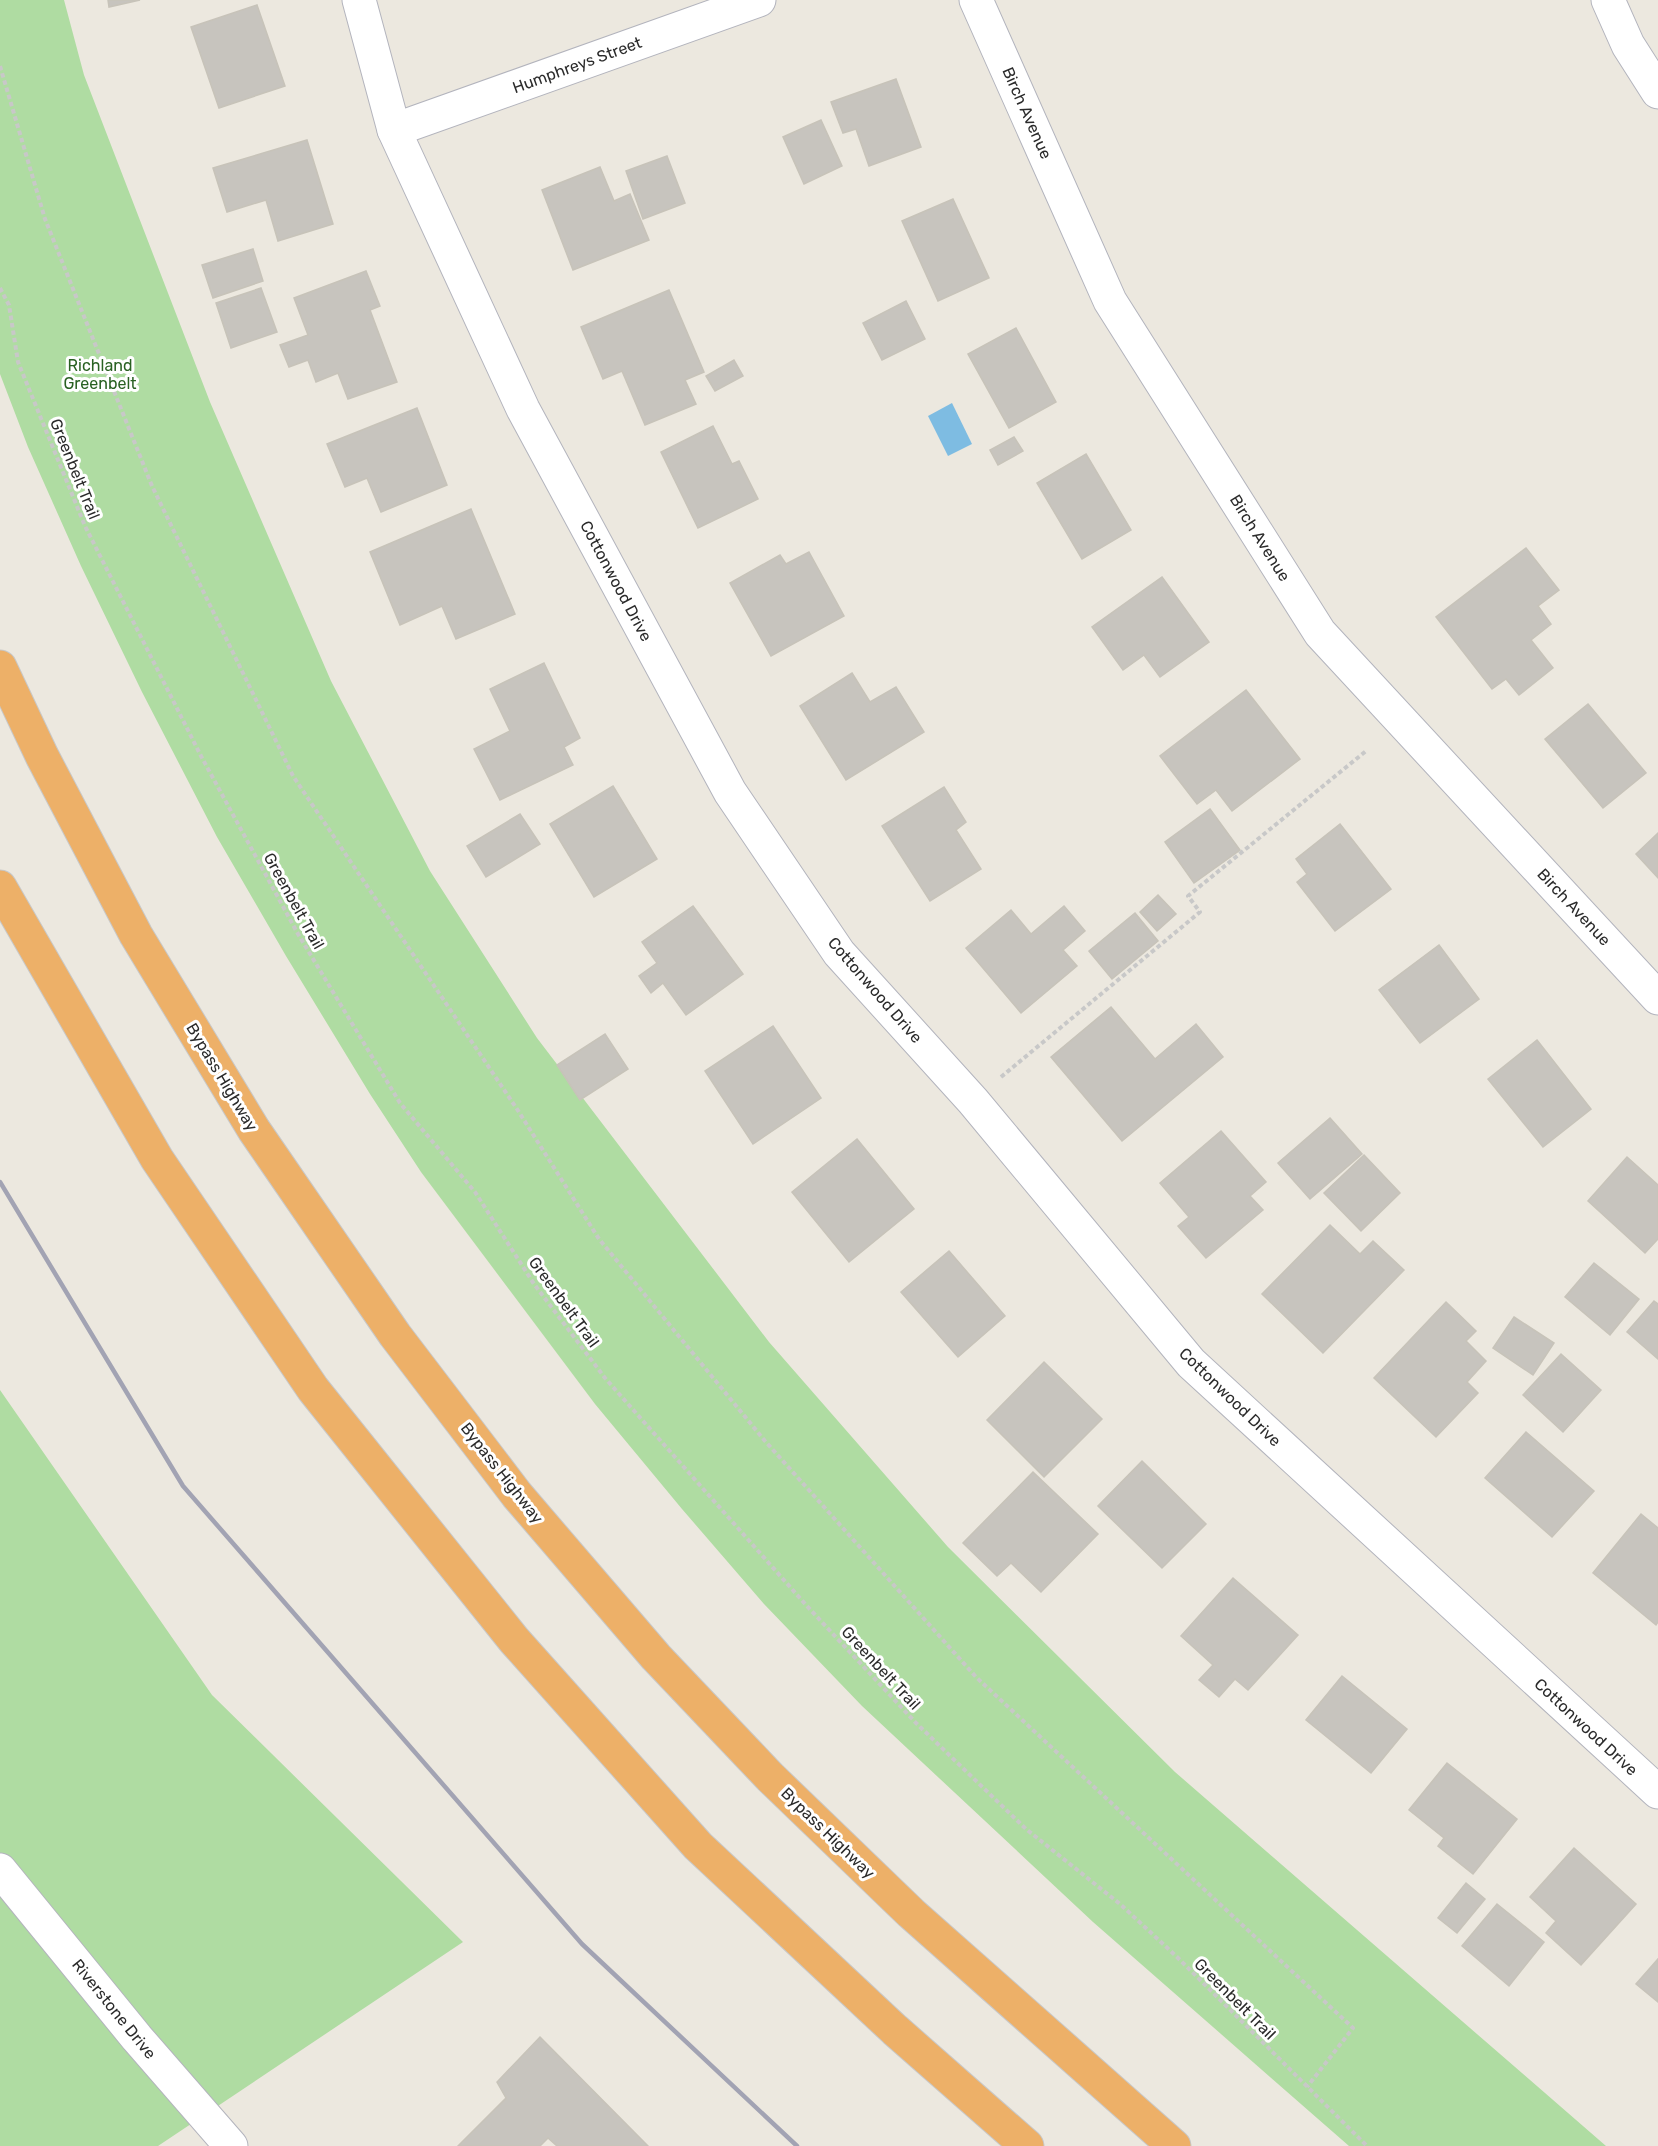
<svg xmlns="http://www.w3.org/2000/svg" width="1658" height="2146" font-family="Rubik,sans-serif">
  <rect width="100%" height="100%" fill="#ece8df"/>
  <!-- green -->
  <g fill="#afdca2">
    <polygon points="0,0 64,0 84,75 210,402 331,681 430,871 537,1038 769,1342 948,1547 1175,1772 1606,2146 1349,2146 1093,1922 862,1706 764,1604 682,1509 595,1404 421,1172 370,1094 286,956 217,837 142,692 81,566 28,447 0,374"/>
    <polygon points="0,1390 212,1695 463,1942 158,2146 0,2146"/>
  </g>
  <!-- water -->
  <polygon fill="#7ebce2" points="952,403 972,444 948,456 928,416"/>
  <!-- building -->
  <g fill="#c7c4be" stroke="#c7c3b9" stroke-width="1.5">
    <polygon points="108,0 140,0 109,7"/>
    <polygon points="257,5 285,86 219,108 191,27"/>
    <polygon points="896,79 921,147 869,166 856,129 843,133 831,102"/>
    <polygon points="821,120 842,166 804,184 783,137"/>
    <polygon points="307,140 333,224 278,241 266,200 227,212 213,168"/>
    <polygon points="667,156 685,203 643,219 626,171"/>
    <polygon points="600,167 614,201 630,194 649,240 573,270 542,190"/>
    <polygon points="953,199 989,278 938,301 902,221"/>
    <polygon points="253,249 263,281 213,298 202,265"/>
    <polygon points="366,271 380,306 370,310 397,382 348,399 338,373 316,382 308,360 289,367 280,345 308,335 294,298"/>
    <polygon points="261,288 277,332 231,348 216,303"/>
    <polygon points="669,290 704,372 685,380 696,404 645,425 622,371 603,379 581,327"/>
    <polygon points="906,301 925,339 882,360 863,323"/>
    <polygon points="1016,328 1056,402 1009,428 968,354"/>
    <polygon points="734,360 743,376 715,391 706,376"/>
    <polygon points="417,408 447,485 381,512 367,478 345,487 327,444"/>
    <polygon points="713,426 732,464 739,461 758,499 698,528 661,452"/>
    <polygon points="1014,437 1023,451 998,465 990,450"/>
    <polygon points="1086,454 1131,530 1082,559 1037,483"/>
    <polygon points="471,509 515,614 456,639 442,606 400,625 370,552"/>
    <polygon points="1526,548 1559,590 1538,606 1551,624 1531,640 1553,668 1519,695 1506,679 1492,689 1436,617"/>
    <polygon points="809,552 844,616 771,656 730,583 780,555 786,564"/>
    <polygon points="1162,577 1209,642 1160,677 1144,655 1123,670 1092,627"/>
    <polygon points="544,663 580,738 564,747 573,765 500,800 474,749 510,731 490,689"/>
    <polygon points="852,673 870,702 896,687 924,732 846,780 800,706"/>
    <polygon points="1246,690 1300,759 1232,811 1216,790 1197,804 1160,756"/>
    <polygon points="1588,704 1646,773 1603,808 1545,739"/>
    <polygon points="613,786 657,859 594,897 550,824"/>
    <polygon points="944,787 966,822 956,830 981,869 930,901 882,826"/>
    <polygon points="1210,809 1240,850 1194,883 1165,842"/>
    <polygon points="520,814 540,844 486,877 467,846"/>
    <polygon points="1340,824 1391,889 1335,931 1297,882 1307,874 1296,859"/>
    <polygon points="1658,833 1658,878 1636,854"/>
    <polygon points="1158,895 1176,914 1157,931 1140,912"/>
    <polygon points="693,906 743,974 686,1015 663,983 651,993 639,976 657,963 642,942"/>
    <polygon points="1064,906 1085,931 1063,950 1077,966 1021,1013 966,948 1011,910 1031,934"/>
    <polygon points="1135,913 1158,941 1112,979 1089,951"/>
    <polygon points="1439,945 1479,999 1420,1043 1379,990"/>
    <polygon points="1111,1007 1155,1059 1196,1024 1223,1057 1122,1141 1051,1057"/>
    <polygon points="773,1026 821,1098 753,1144 705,1071"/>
    <polygon points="605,1034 628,1069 580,1100 557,1065"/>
    <polygon points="1537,1040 1591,1109 1543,1147 1488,1079"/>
    <polygon points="1330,1118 1362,1154 1310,1199 1278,1163"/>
    <polygon points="1221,1131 1266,1182 1250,1196 1263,1210 1206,1258 1178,1226 1189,1217 1160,1183"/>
    <polygon points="857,1139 914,1209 849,1262 792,1192"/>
    <polygon points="1364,1155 1400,1193 1361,1231 1324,1193"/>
    <polygon points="1627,1157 1658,1185 1658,1239 1645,1253 1588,1201"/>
    <polygon points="1330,1225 1360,1254 1373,1241 1404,1270 1323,1353 1262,1294"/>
    <polygon points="949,1251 1005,1316 958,1357 901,1292"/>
    <polygon points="1594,1263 1639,1299 1610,1335 1565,1297"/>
    <polygon points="1654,1301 1658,1304 1658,1359 1627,1332"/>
    <polygon points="1446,1302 1476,1331 1466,1341 1486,1361 1467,1382 1478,1393 1436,1437 1374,1378"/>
    <polygon points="1514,1317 1554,1343 1533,1375 1493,1348"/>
    <polygon points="1561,1354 1601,1390 1563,1432 1523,1395"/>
    <polygon points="1044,1362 1102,1419 1044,1477 987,1420"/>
    <polygon points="1526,1432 1594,1491 1552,1537 1485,1478"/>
    <polygon points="1142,1461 1206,1524 1162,1568 1098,1506"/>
    <polygon points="1033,1472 1098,1534 1041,1592 1011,1563 997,1576 963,1543"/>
    <polygon points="1641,1514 1658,1528 1658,1622 1656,1625 1593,1573"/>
    <polygon points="1233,1578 1298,1635 1248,1690 1235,1679 1219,1697 1199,1680 1213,1665 1181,1636"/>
    <polygon points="1342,1676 1407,1729 1371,1773 1306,1720"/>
    <polygon points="1447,1763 1517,1819 1473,1874 1438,1846 1444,1838 1409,1810"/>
    <polygon points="1574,1848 1636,1904 1581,1965 1546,1933 1556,1921 1530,1897"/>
    <polygon points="1466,1883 1485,1899 1457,1933 1438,1918"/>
    <polygon points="1497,1904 1544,1942 1509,1986 1462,1946"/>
    <polygon points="1658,1959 1658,2002 1636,1984"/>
    <polygon points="540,2037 648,2146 557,2146 548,2138 540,2146 458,2146 506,2098 497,2082"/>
  </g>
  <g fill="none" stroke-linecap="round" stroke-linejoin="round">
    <defs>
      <g id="street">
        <polyline points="976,0 1110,301 1320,633 1658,998"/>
        <polyline points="1608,0 1628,45 1658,92"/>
        <polyline points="394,130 759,0"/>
        <polyline points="0,1870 137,2038 231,2146"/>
      </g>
      <polyline id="secondary" points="359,0 394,130 523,409 730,792 839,953 973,1101 1191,1363 1658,1792"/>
      <g id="highway">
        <polyline points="0,667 42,756 136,935 254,1130 395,1335 517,1495 656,1657 770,1777 911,1913 1174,2146"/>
        <polyline points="0,887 157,1159 313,1389 514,1640 698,1846 895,2030 1027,2146"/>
      </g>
    </defs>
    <!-- street casing -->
    <use href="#street" stroke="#b3b4bd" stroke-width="35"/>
    <!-- secondary casing -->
    <use href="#secondary" stroke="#b3b4bd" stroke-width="35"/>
    <!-- highway casing -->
    <use href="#highway" stroke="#c8c8c8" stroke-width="35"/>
    <!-- path -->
    <g stroke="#c8c8c8" stroke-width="4" stroke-dasharray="4.5 3" stroke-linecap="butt">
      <polyline points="0,66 45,219 152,486 293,776 517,1109 599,1239 765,1441 976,1677 1353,2028 1307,2087"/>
      <polyline points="0,288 9,305 18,362 85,526 201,756 298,934 400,1103 475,1192 534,1284 605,1378 806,1605 916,1723 1026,1829 1120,1904 1176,1956 1367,2146"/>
      <polyline points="1001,1077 1200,912 1188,896 1366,751"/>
    </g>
    <!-- street -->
    <use href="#street" stroke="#fff" stroke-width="33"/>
    <!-- secondary -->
    <use href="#secondary" stroke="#fff" stroke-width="33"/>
    <!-- highway -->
    <use href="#highway" stroke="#edb068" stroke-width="33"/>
    <!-- rail -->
    <polyline stroke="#a2a3b3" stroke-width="4.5" points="0,1182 183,1486 582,1944 797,2146"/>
  </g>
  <g text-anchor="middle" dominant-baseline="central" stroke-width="6" stroke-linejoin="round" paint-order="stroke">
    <!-- street labels -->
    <g font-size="16" fill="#2b2b2b" stroke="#fff">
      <text transform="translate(577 65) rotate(-20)">Humphreys Street</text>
      <text transform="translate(1027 113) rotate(66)">Birch Avenue</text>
      <text transform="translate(75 469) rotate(68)">Greenbelt Trail</text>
      <text transform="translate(1260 538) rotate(58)">Birch Avenue</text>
      <text transform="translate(616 581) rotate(62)">Cottonwood Drive</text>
      <text transform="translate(294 901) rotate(61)">Greenbelt Trail</text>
      <text transform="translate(1574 907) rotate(47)">Birch Avenue</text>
      <text transform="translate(875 990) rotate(49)">Cottonwood Drive</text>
      <text transform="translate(222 1077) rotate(59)">Bypass Highway</text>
      <text transform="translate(564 1302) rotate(54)">Greenbelt Trail</text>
      <text transform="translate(1230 1397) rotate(44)">Cottonwood Drive</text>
      <text transform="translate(502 1473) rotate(52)">Bypass Highway</text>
      <text transform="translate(881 1668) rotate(47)">Greenbelt Trail</text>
      <text transform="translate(1586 1727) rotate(43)">Cottonwood Drive</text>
      <text transform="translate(828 1833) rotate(44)">Bypass Highway</text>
      <text transform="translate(1235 1999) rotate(45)">Greenbelt Trail</text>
      <text transform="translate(114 2009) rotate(51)">Riverstone Drive</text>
    </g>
    <!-- park labels -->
    <g font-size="16" fill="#296122" stroke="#fff">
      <text x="100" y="365">Richland<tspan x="100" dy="18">Greenbelt</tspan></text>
    </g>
  </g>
</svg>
